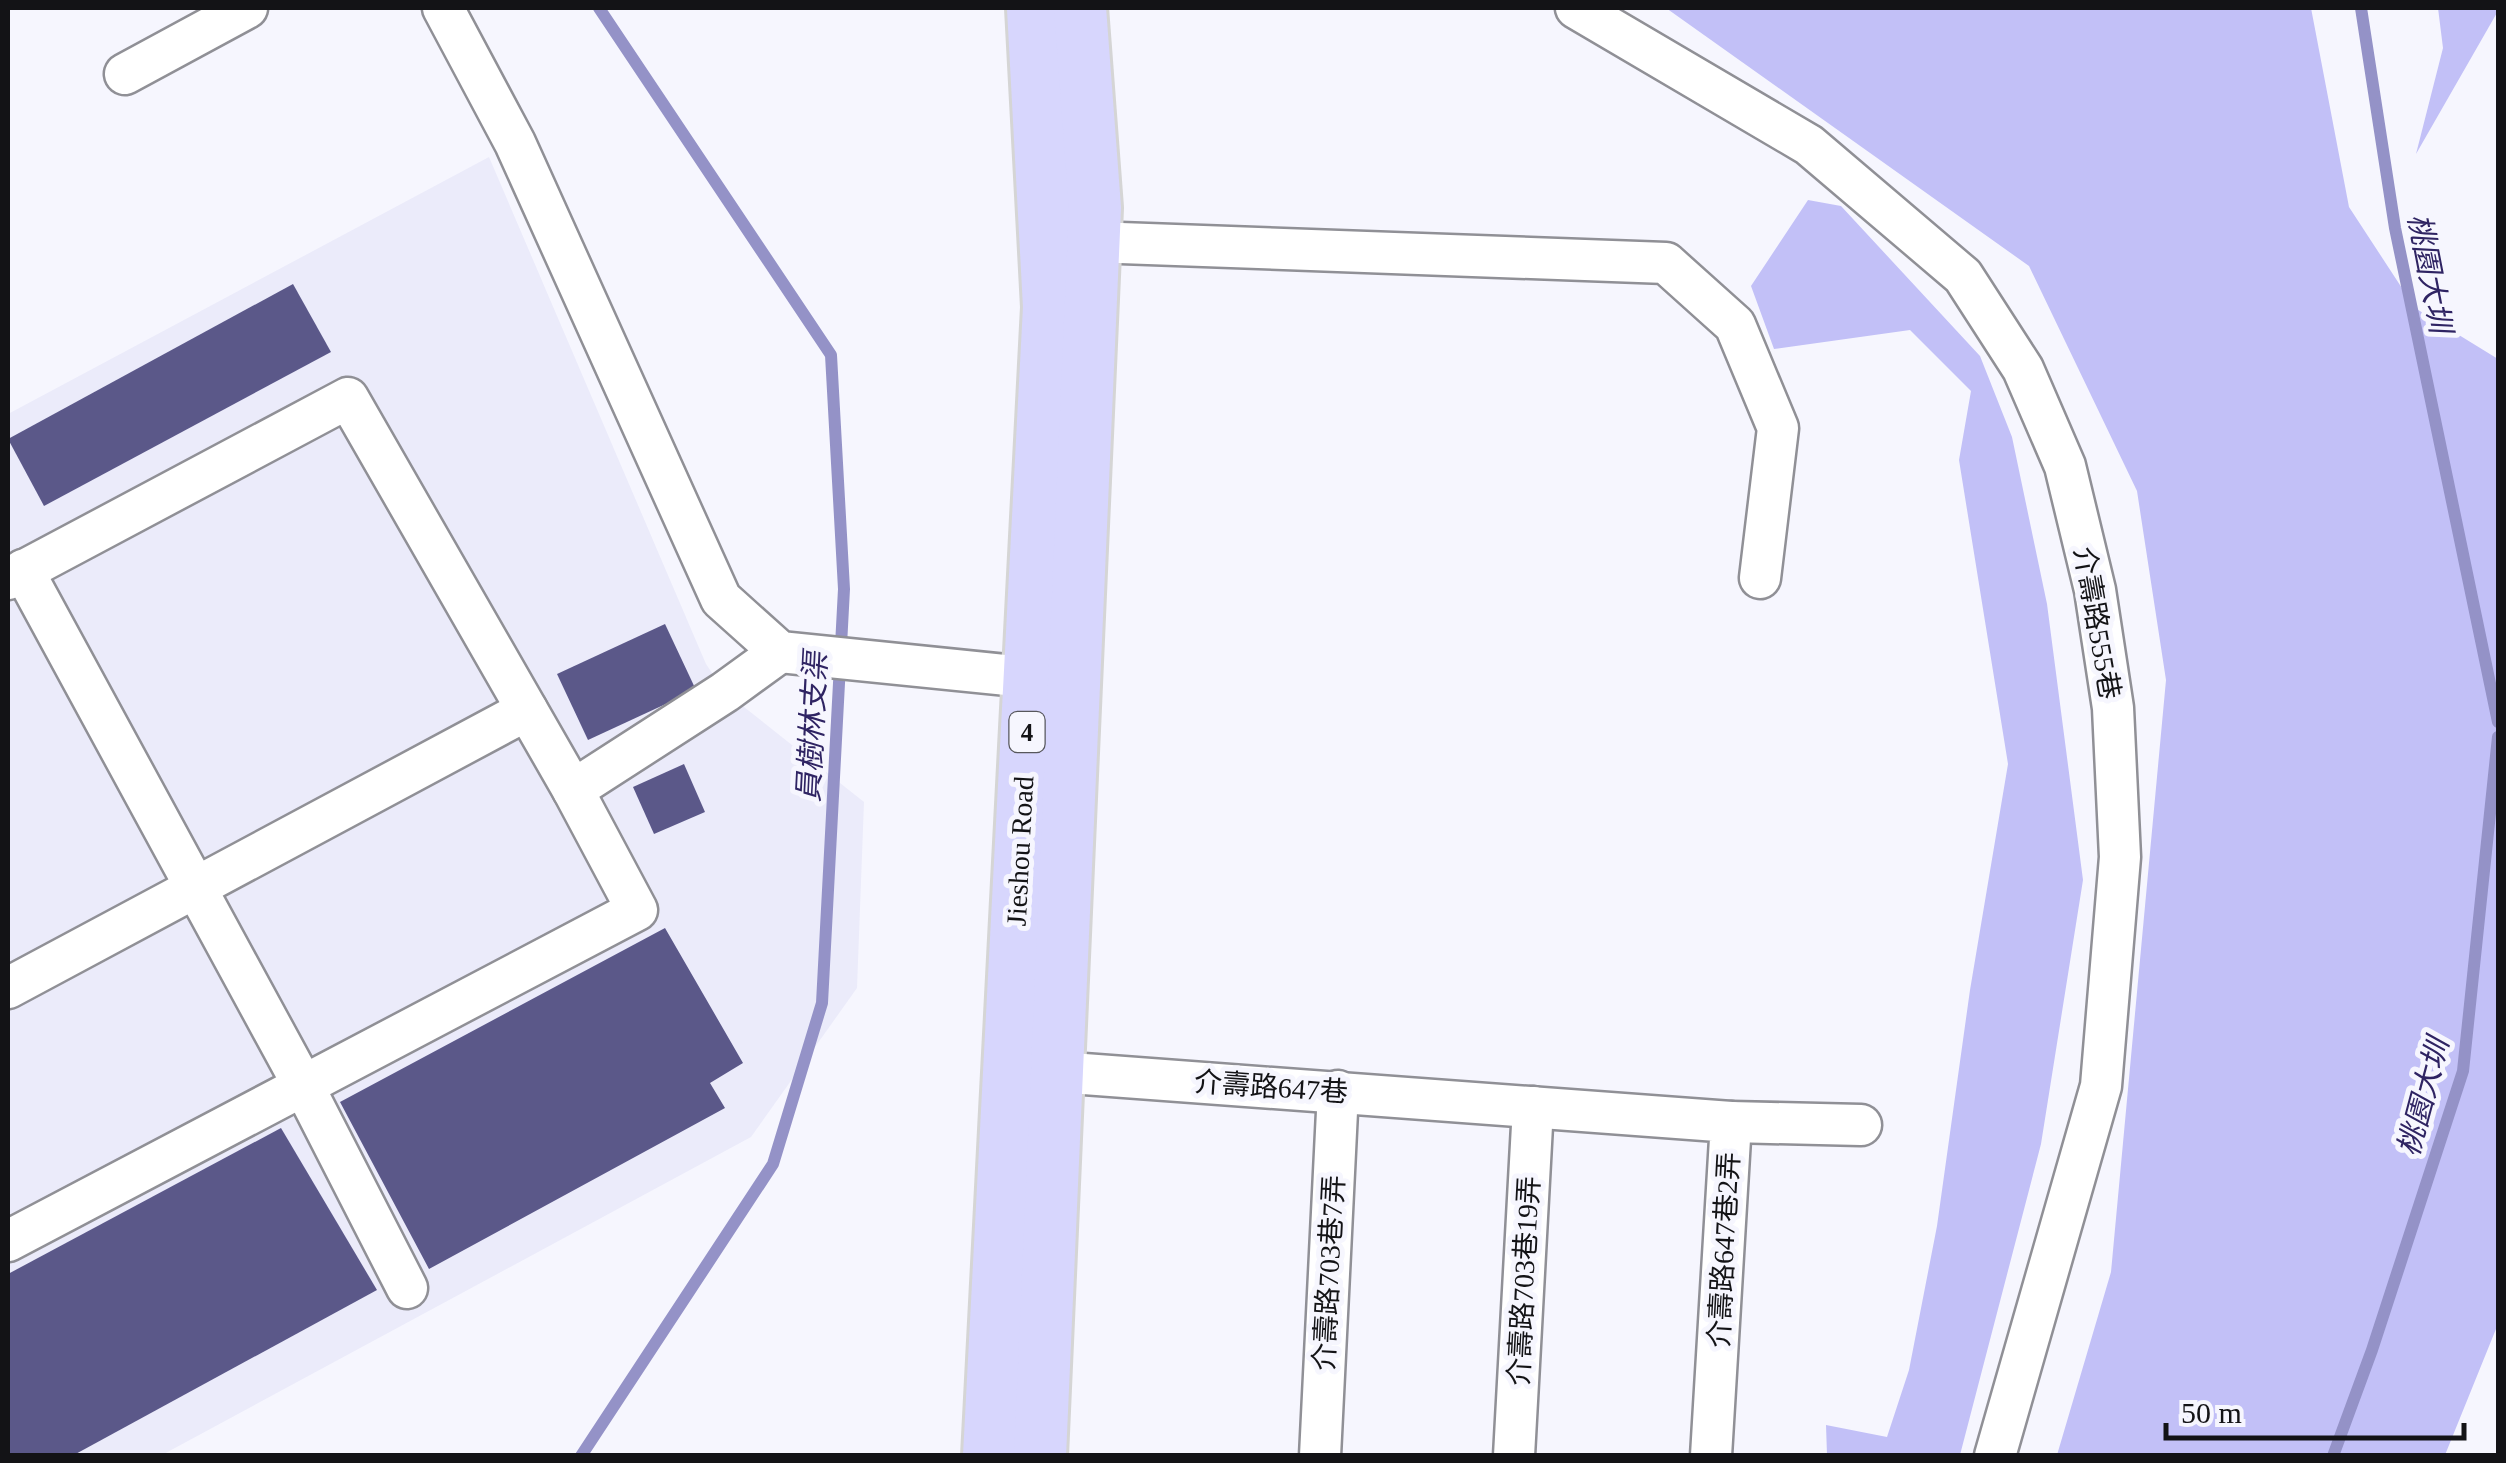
<svg xmlns="http://www.w3.org/2000/svg" width="2506" height="1463" font-family="'Times New Roman','Noto Sans TC',serif">
  <rect width="100%" height="100%" fill="#f6f6fe"/>
  <!-- built -->
  <polygon fill="#ebebfa" points="489,157 706,664 725,692 864,802 857,988 751,1137 162,1455 8,1456 8,414"/>
  <!-- forest -->
  <g fill="#c2c0f7">
    <polygon points="1666,8 2311,8 2349,207 2415,308 2498,359 2498,1324 2445,1455 2057,1455 2111,1272 2166,680 2137,491 2029,266"/>
    <polygon points="2438,8 2498,8 2498,11 2416,154 2443,48"/>
    <polygon points="1808,200 1841,206 1980,356 2012,437 2047,604 2083,880 2041,1144 1960,1455 1827,1455 1826,1425 1887,1437 1909,1370 1937,1226 1970,990 2008,764 1959,460 1971,391 1910,330 1774,349 1751,286"/>
  </g>
  <g fill="none" stroke-linecap="round" stroke-linejoin="round">
    <!-- stream -->
    <g stroke="#9492c7" stroke-width="12">
      <polyline points="2361,8 2395,228 2498,722"/>
      <polyline points="581,1456 773,1164 822,1003 844,589 831,355 599,8"/>
      <polyline points="2333,1456 2372,1350 2463,1071 2498,737"/>
    </g>
  </g>
  <!-- building -->
  <g fill="#5b5889">
    <polygon points="293,284 331,352 44,506 8,439"/>
    <polygon points="665,624 696,690 588,740 557,674"/>
    <polygon points="684,764 705,812 654,834 633,787"/>
    <polygon points="665,928 743,1063 710,1083 725,1108 429,1269 340,1102"/>
    <polygon points="281,1128 377,1290 72,1456 8,1456 8,1274"/>
  </g>
  <g fill="none" stroke-linecap="round" stroke-linejoin="round">
    <defs>
      <g id="minor">
        <polyline points="443,8 515,143 721,599 780,652 1055,680"/>
        <polyline points="1576,8 1809,145 1963,276 2023,369 2065,466 2095,590 2113,708 2120,857 2101,1086 1995,1456"/>
        <polyline points="125,74 247,8"/>
        <polyline points="1093,242 1666,263 1735,325 1778,428 1760,578"/>
        <polyline points="23,570 303,1085 407,1288"/>
        <polyline points="8,579 348,398 573,790 725,692 780,652"/>
        <polyline points="8,988 527,710"/>
        <polyline points="1028,1068 1057,1072 1731,1122 1711,1456"/>
        <polyline points="1731,1122 1861,1125"/>
        <polyline points="8,1241 637,910 573,790"/>
        <polyline points="1320,1456 1338,1091"/>
        <polyline points="1514,1456 1533,1107"/>
      </g>
      <g id="major">
        <polyline points="989,1456 1049,307 1033,8"/>
        <polyline points="1040,1456 1095,208 1080,8"/>
      </g>
    </defs>
    <!-- minor casing -->
    <use href="#minor" stroke="#909096" stroke-width="45"/>
    <!-- major casing -->
    <use href="#major" stroke="#d5d5d5" stroke-width="58"/>
    <!-- minor -->
    <use href="#minor" stroke="#fff" stroke-width="40"/>
    <!-- major -->
    <use href="#major" stroke="#d7d6fd" stroke-width="52"/>
  </g>
  <g text-anchor="middle" dominant-baseline="central" stroke-width="10" stroke-linejoin="round" paint-order="stroke">
    <!-- shield labels -->
    <rect fill="#f6f6fe" stroke="#57575c" stroke-width="2.5" x="1009.5" y="712" width="35" height="40" rx="8"/>
    <g font-size="25" font-weight="bold" fill="#131316">
      <text x="1027" y="732">4</text>
    </g>
    <!-- street labels -->
    <g font-size="28" fill="#131316" stroke="#f6f6fe">
      <text transform="translate(2097 623) rotate(80)">介壽路555巷</text>
      <text transform="translate(1020 851) rotate(-87)">Jieshou Road</text>
      <text transform="translate(1271 1087) rotate(4)">介壽路647巷</text>
      <text transform="translate(1724 1250) rotate(-87)">介壽路647巷2弄</text>
      <text transform="translate(1329 1273) rotate(-87)">介壽路703巷7弄</text>
      <text transform="translate(1524 1281) rotate(-87)">介壽路703巷19弄</text>
    </g>
    <!-- water labels -->
    <g font-size="30" font-style="italic" fill="#2f2463" stroke="#f6f6fe">
      <text transform="translate(2430 273) rotate(79)">桃園大圳</text>
      <text transform="translate(812 727) rotate(-87)">員樹林支渠</text>
      <text transform="translate(2423 1097) rotate(-75)">桃園大圳</text>
    </g>
  </g>
  <!-- border -->
  <rect width="2506" height="1463" fill="none" stroke="#131316" stroke-width="20"/>
  <!-- scale -->
  <path d="M2166 1423v15h298v-15" fill="none" stroke="#131316" stroke-width="5"/>
  <text x="2181" y="1423" font-size="30" fill="#131316" stroke="#f6f6fe" stroke-width="8" paint-order="stroke">50 m</text>
</svg>
